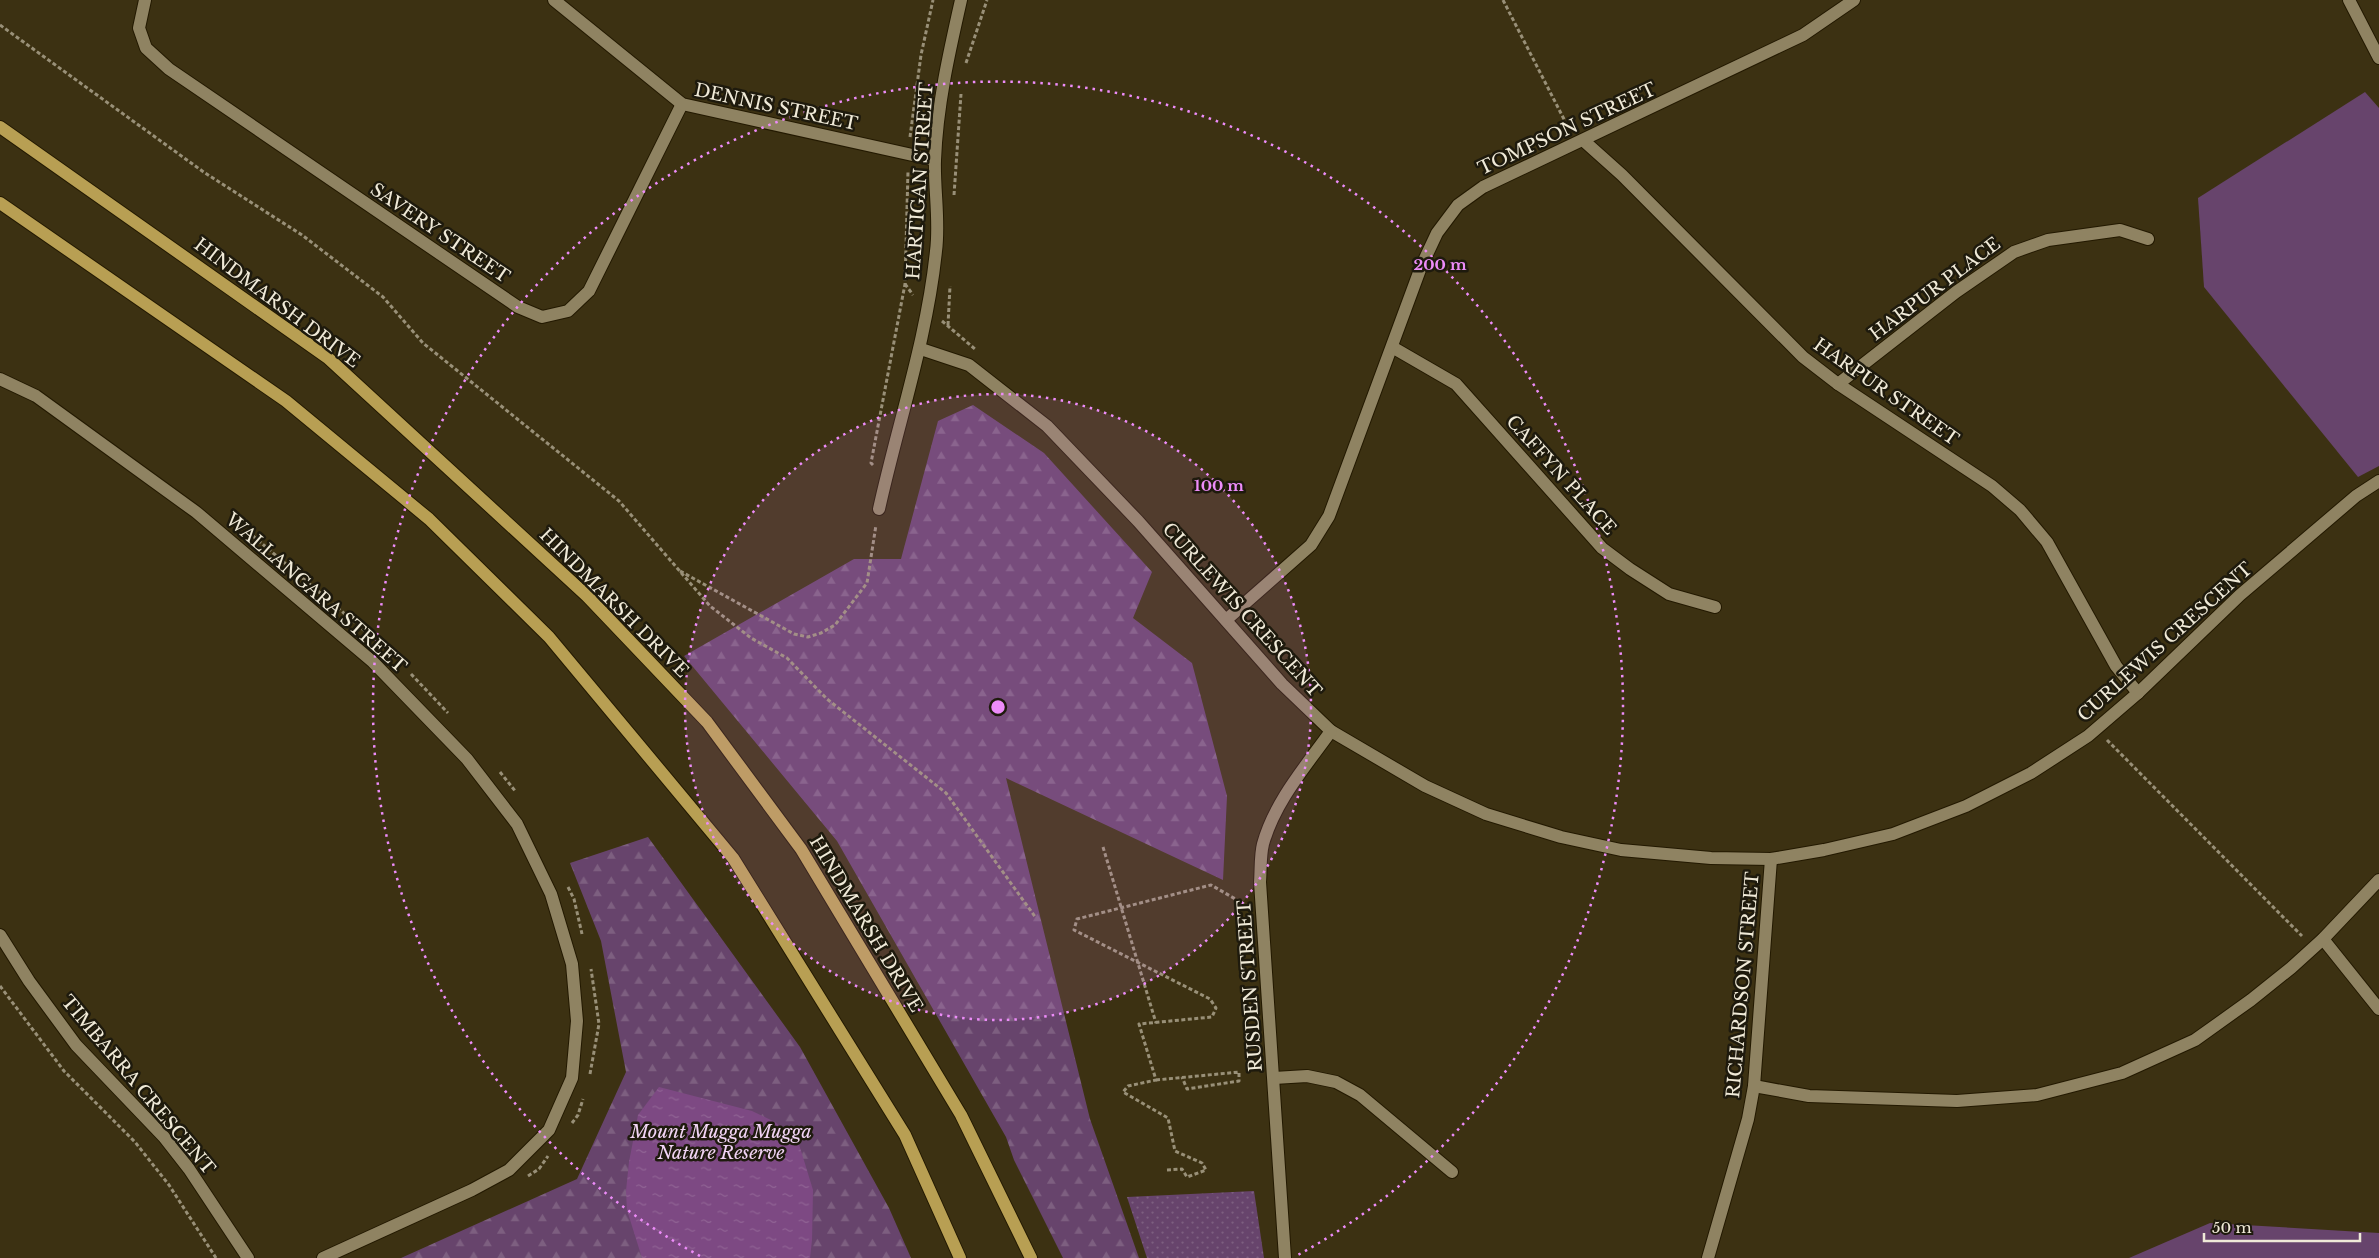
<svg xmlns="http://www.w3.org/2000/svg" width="2379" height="1258" font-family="'Libre Baskerville',serif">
  <defs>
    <pattern id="grass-dots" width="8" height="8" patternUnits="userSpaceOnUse" patternTransform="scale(1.25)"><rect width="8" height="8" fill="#67446c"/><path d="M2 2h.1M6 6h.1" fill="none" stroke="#7d5f80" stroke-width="1.8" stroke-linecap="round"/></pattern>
    <pattern id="forest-firs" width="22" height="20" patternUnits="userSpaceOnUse" patternTransform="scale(1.25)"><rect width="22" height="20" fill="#67446c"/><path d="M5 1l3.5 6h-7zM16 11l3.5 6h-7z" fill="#7d5f80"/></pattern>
    <pattern id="water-ripples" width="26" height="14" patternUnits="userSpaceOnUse" patternTransform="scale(1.25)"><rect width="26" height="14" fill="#7d4983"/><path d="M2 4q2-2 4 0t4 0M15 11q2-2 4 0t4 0" fill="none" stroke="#906394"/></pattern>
  </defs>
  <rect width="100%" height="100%" fill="#3c3112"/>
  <!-- grass -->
  <polygon fill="url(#grass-dots)" points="1254,1191 1264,1258 1147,1258 1127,1197"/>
  <!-- forest -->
  <g fill="url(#forest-firs)">
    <polygon points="973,405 1044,453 1152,572 1133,618 1192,663 1227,796 1223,880 1006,778 1090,1119 1139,1258 1063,1258 1014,1160 1006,1137 837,841 684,656 854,559 901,559 938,421"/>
    <polygon points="648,837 800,1047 889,1208 911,1258 401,1258 577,1179 626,1072 601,941 570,863"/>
  </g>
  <!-- park -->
  <g fill="#67446c">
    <polygon points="2365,92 2379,108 2379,466 2358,477 2204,287 2198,198"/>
    <polygon points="2210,1223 2379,1233 2379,1258 2129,1258"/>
  </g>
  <!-- water -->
  <polygon fill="url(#water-ripples)" points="659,1087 752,1111 775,1122 798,1141 813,1190 812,1240 810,1258 642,1258 627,1210 626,1191 629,1162 638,1115"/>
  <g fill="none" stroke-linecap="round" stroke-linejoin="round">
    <defs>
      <g id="street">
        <polyline points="145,0 139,28 146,48 169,69 518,307 542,317 568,311 589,291 682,104"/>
        <polyline points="554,0 682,104 935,160"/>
        <polyline points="2349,0 2379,58"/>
        <polyline points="1584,141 1622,175 1803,357 1838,384 1992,486 2020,510 2047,542 2116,666 2138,693"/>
        <polyline points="1392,347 1456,384 1602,548 1630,569 1669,594 1715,607"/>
        <polyline points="921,349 969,365 1047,426 1138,521 1282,684 1331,731 1425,786 1486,814 1561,837 1621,850 1711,858 1771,859 1824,850 1893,834 1966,806 2031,773 2088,736 2138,693 2240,595 2356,496 2379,481"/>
        <polyline points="0,379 36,396 196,512 373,662 467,759 517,824 551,894 572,964 577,1021 572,1078 549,1130 509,1170 472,1190 323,1258"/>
        <polyline points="1838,384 1956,292 2014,252 2048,240 2120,230 2148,239"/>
        <path d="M879,509C898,423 927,339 936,251C940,221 934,190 935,160C937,106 949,53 961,0"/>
        <polyline points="1226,620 1311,545 1329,516 1421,267 1437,233 1458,205 1483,187 1803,35 1854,0"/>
        <polyline points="0,935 29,981 76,1045 164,1137 189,1169 248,1258"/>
        <polyline points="2323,939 2379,1009"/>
        <polyline points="1274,1078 1307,1076 1336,1082 1360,1095 1452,1172"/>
        <polyline points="1754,1086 1809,1096 1957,1101 2037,1095 2122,1073 2195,1040 2251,1000 2291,968 2323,939 2379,880"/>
        <path d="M1285,1258L1260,882C1261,870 1260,856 1263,844C1275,801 1306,766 1331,731"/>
        <polyline points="1708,1258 1748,1119 1754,1086 1771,859"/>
      </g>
      <g id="primary">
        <polyline points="0,127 328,358 587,596 707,722 801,849 961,1115 1031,1258"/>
        <polyline points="0,203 286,401 429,519 549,637 733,858 905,1135 960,1258"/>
      </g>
    </defs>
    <!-- street casing -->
    <use href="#street" stroke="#231900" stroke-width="14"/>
    <!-- primary casing -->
    <use href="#primary" stroke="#231900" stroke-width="14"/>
    <!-- path -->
    <g stroke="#999078" stroke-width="3" stroke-dasharray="4 2.5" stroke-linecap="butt">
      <polyline points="1503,0 1569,129"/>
      <polyline points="0,25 205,173 302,235 383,297 423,343 619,501 710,606 751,638 787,658 827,699 946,793 1036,918"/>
      <polyline points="966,63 987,0"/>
      <polyline points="910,137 921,55 933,0"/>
      <polyline points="954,195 961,94"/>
      <polyline points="905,284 913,295"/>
      <polyline points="942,321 975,349"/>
      <polyline points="948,325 950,286"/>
      <polyline points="873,465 871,463 905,284 908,171"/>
      <polyline points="253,536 385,648"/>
      <polyline points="680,571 794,634 808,637 821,633 835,625 867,583 876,525"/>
      <polyline points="411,674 448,713"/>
      <polyline points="2107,740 2302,936"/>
      <polyline points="500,772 516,792"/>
      <polyline points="1103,847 1156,1023"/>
      <polyline points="568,887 574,899 582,934"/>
      <polyline points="0,986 64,1071 135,1142 169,1185 216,1258"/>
      <polyline points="590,1074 599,1024 591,969"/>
      <polyline points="1156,1080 1239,1072 1239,1081 1187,1089 1182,1077"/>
      <polyline points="572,1123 578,1115 583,1099"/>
      <polyline points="1167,1170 1182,1169 1187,1177 1206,1170 1202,1163 1175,1151 1168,1118 1123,1092 1128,1086 1156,1080 1139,1024 1212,1017 1216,1008 1210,999 1074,930 1077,919 1211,885 1244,904"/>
      <polyline points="528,1176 539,1169 548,1156"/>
    </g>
    <!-- street -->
    <use href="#street" stroke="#8f8362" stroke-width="12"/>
    <!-- primary -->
    <use href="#primary" stroke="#b89f53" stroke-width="12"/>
  </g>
  <!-- distance rings -->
  <circle cx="998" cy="707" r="313" fill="#ed8cf9" fill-opacity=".12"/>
  <g fill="none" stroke="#ed8cf9" stroke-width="2.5" stroke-dasharray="2.5 5">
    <circle cx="998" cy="707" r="313"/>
    <path d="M700 1256A625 625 0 1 1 1296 1256"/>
  </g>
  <g text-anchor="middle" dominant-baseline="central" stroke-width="5" stroke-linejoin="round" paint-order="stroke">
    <!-- street labels -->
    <g font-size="18" fill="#f0ead8" stroke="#1e1a0d">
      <text transform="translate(776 107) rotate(12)">DENNIS STREET</text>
      <text transform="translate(1567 129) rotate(-25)">TOMPSON STREET</text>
      <text transform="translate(920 181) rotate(-86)">HARTIGAN STREET</text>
      <text transform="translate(440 233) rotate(34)">SAVERY STREET</text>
      <text transform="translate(1935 289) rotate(-37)">HARPUR PLACE</text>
      <text transform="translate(277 303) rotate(37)">HINDMARSH DRIVE</text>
      <text transform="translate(1886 392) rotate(35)">HARPUR STREET</text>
      <text transform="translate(1561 475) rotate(48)">CAFFYN PLACE</text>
      <text transform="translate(316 593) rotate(41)">WALLANGARA STREET</text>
      <text transform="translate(614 603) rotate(45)">HINDMARSH DRIVE</text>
      <text transform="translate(1242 610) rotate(48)">CURLEWIS CRESCENT</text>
      <text transform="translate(2165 642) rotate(-42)">CURLEWIS CRESCENT</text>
      <text transform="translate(866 924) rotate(59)">HINDMARSH DRIVE</text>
      <text transform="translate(1743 985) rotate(-85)">RICHARDSON STREET</text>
      <text transform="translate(1250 986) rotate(-94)">RUSDEN STREET</text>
      <text transform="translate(138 1085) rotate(50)">TIMBARRA CRESCENT</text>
    </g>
    <!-- park labels -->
    <g font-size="18" font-style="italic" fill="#f2d4f5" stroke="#1e1a0d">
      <text x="721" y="1132">Mount Mugga Mugga<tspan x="721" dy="21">Nature Reserve</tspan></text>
    </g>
  </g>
  <circle cx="998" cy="707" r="8" fill="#ed8cf9" stroke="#1e1a0d" stroke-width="2.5"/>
  <g font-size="15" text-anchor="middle" font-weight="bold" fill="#ed8cf9" stroke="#1e1a0d" stroke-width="5" stroke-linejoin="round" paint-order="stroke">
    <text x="1440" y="270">200 m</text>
    <text x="1219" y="491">100 m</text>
  </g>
  <!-- scale -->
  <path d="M2204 1233v8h156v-8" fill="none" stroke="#f0ead8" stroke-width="2.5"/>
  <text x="2212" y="1233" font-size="15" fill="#f0ead8" stroke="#1e1a0d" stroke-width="4" paint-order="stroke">50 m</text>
</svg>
